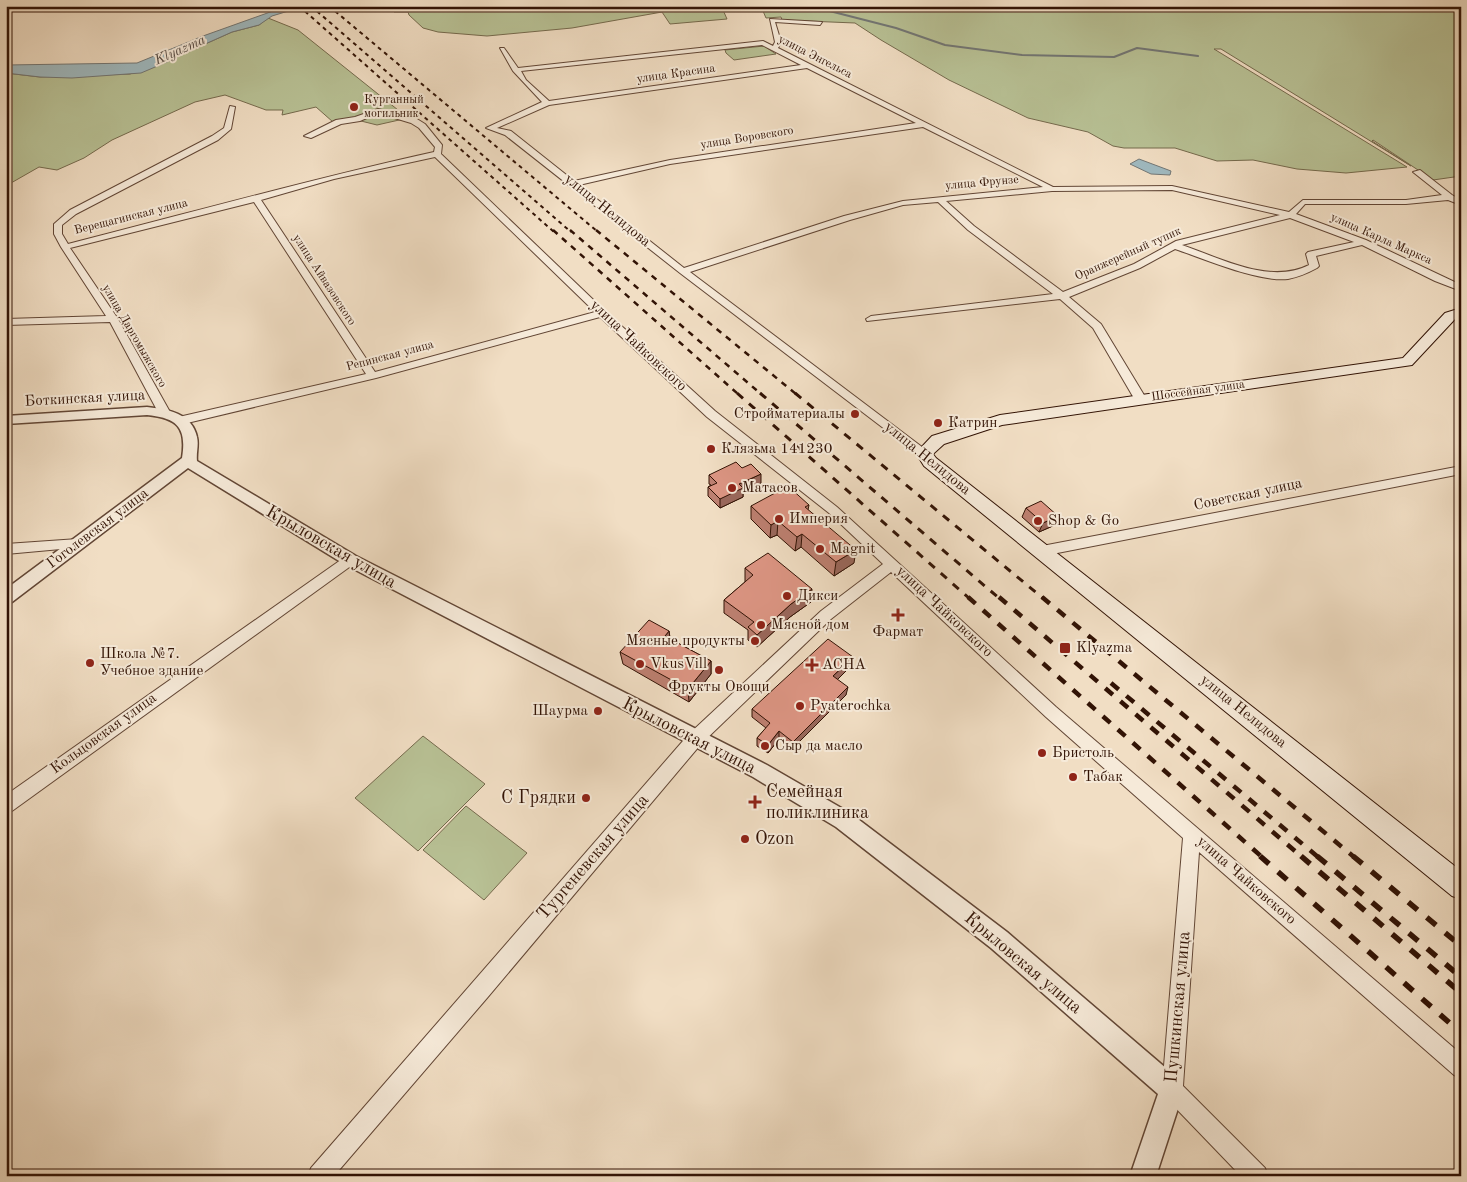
<svg xmlns="http://www.w3.org/2000/svg" width="1467" height="1182" font-family="'Old Standard TT',serif">
  <rect width="100%" height="100%" fill="#f1dec4"/>
  <filter id="stains"><feTurbulence type="fractalNoise" baseFrequency=".004" numOctaves="4"/><feColorMatrix values="0 0 0 0 .2 0 0 0 0 .09 0 0 0 0 .02 0 0 0 .5 -.17"/></filter>
  <radialGradient id="worn" r=".72"><stop offset=".6" stop-color="#630" stop-opacity="0"/><stop offset="1" stop-color="#630" stop-opacity=".3"/></radialGradient>
  <!-- green -->
  <g fill="#b8c195" stroke="#756a4d">
    <polygon points="391,6 724,6 718,9 723,10 727,19 670,24 662,12 572,28 487,36 438,32 423,28 409,15 408,12 394,12"/>
    <polygon points="737,6 1461,6 1461,176 1433,180 1373,140 1372,141 1411,166 1221,49 1214,49 1407,167 1346,173 1297,169 1253,160 1217,161 1175,148 1124,148 1113,146 1088,132 1028,118 949,80 881,40 855,23 782,20 781,17 766,18 763,11 741,11 740,8 736,8"/>
    <polygon points="268,18 298,30 408,118 377,125 353,119 333,122 316,107 282,115 283,110 266,110 225,95 195,102 112,140 84,158 57,170 39,167 11,183 9,194 6,195 6,73 40,77 130,74 174,59 183,51 194,49 232,32 259,25"/>
    <polygon points="764,46 776,54 734,60 726,53 725,50"/>
    <polygon points="423,736 485,784 418,851 355,798"/>
    <polygon points="466,806 527,853 484,900 423,850"/>
  </g>
  <!-- water -->
  <g fill="#9fb9bf" stroke="#737775">
    <polygon points="287,6 305,6 272,16 259,25 232,32 194,49 183,51 174,59 141,73 72,78 40,77 6,73 6,65 137,63 203,36"/>
    <polygon points="1139,159 1171,171 1170,175 1151,174 1130,164"/>
  </g>
  <g fill="none" stroke-linecap="round" stroke-linejoin="round">
    <!-- stream -->
    <polyline stroke="#737775" stroke-width="2" points="810,6 896,28 945,45 1022,55 1114,57 1137,48 1198,56"/>
    <defs>
      <g id="minor">
        <polygon points="269,6 275,6 276,9 271,10"/>
        <path d="M770,19L822,22L820,25L775,22L781,42L778,48L1053,187L1172,186L1289,212L1303,200H1406L1442,195L1413,172L1420,170L1452,195L1461,200V205L1448,200L1406,204H1305L1296,214L1366,240L1461,285V291L1435,281L1362,245L1316,256L1319,266L1317,268C1308,273 1298,277 1288,279C1257,282 1205,259 1175,249L1140,268L1069,297L1101,324L1147,400L1141,403L1135,400L1093,328L1060,299L867,321L866,319L871,316L1053,294L968,230L938,202L903,205L850,220L690,272L930,453L924,457L920,456L680,273L505,135L486,128L542,102L513,71L500,48H504L518,68L763,41L773,46L775,42ZM762,45L801,65L549,101L526,80L521,71ZM807,68L916,123L670,160L574,181L511,131L497,128L549,105ZM923,127L1043,187L903,201L844,216L684,268L579,185L670,164ZM1172,190L1280,215L1176,241L1134,264L1063,292L974,226L946,201L1052,191ZM1290,218L1354,242L1308,252L1306,254L1309,265C1270,285 1220,258 1182,245Z"/>
        <path d="M230,106L235,107L231,129L218,140L76,214L62,225V234L68,244C190,213 311,179 434,152L435,147L419,128L411,123L378,113L360,121L341,124L311,138L304,136L336,120L355,117L378,109L417,119L425,124L442,145L441,154L605,311L715,411L837,507L1056,707L1461,1054V1078L1454,1075L1199,852L1183,1086L1265,1168L1268,1176H1241L1165,1097L1162,1090L1183,838L1046,717L891,572L831,619L701,744L487,998L334,1176H308L311,1168L689,734L821,611L883,564L829,513L707,417L600,317L376,378L183,424L179,423L177,420L179,417L183,416L366,374L254,202L70,248L118,319L170,412L168,414H160L158,412L110,322L6,325V319L106,316L61,247L54,234V224L70,210L212,136L224,128ZM435,157L595,312L375,372L261,200L334,179Z"/>
        <polygon points="1461,466 1461,474 1042,556 1037,554 1035,551 1037,548 1042,546"/>
        <polygon points="78,539 83,541 85,544 83,547 6,554 6,544"/>
        <polygon points="350,555 355,557 357,560 355,563 12,811 6,813 6,795 345,557"/>
      </g>
      <path id="tertiary" d="M147,407C167,409 192,413 197,437C199,445 196,453 197,461L356,556L767,765L850,813L1007,932L1181,1081L1184,1090L1156,1176H1130L1158,1094L991,948L836,827L753,777L344,564L188,468L12,602L6,604V589L182,458C187,427 177,418 147,415L6,424V416Z"/>
      <polygon id="secondary" points="1461,308 1461,317 1455,319 1412,365 1002,425 944,444 933,454 936,458 1461,871 1461,899 1452,896 924,466 916,453 932,436 1000,415 1403,358 1445,313"/>
    </defs>
    <!-- minor casing -->
    <use href="#minor" stroke="#624635" stroke-width="2"/>
    <!-- tertiary casing -->
    <use href="#tertiary" stroke="#624635" stroke-width="3"/>
    <!-- secondary casing -->
    <use href="#secondary" stroke="#321305" stroke-width="2"/>
    <!-- minor -->
    <use href="#minor" fill="#f6ead9" fill-rule="evenodd"/>
    <!-- tertiary -->
    <use href="#tertiary" fill="#f6ead9" fill-rule="evenodd"/>
    <!-- secondary -->
    <use href="#secondary" fill="#f6ead9" fill-rule="evenodd"/>
    <!-- rail-far4 -->
    <g stroke="#321305" stroke-width="2" stroke-dasharray="4 4" stroke-linecap="butt">
      <polyline points="299,6 554,232"/>
      <polyline points="311,6 571,232"/>
      <polyline points="329,6 598,232"/>
    </g>
    <!-- rail-far3 -->
    <g stroke="#321305" stroke-width="2.5" stroke-dasharray="6 6" stroke-linecap="butt">
      <polyline points="553,230 738,394"/>
      <polyline points="570,230 761,394"/>
      <polyline points="596,230 796,394"/>
    </g>
    <!-- rail-far2 -->
    <g stroke="#321305" stroke-width="3" stroke-dasharray="8 8" stroke-linecap="butt">
      <polyline points="737,393 970,599"/>
      <polyline points="760,393 1000,599"/>
      <polyline points="795,393 1044,599"/>
    </g>
    <!-- rail-far1 -->
    <g stroke="#321305" stroke-width="4.5" stroke-dasharray="10 10" stroke-linecap="butt">
      <polyline points="968,597 1262,857"/>
      <polyline points="999,597 1302,857"/>
      <polyline points="1042,597 1354,857"/>
      <polyline points="1111,683 1318,857"/>
    </g>
    <!-- rail -->
    <g stroke="#321305" stroke-width="5.5" stroke-dasharray="12 12" stroke-linecap="butt">
      <polyline points="1260,856 1461,1033"/>
      <polyline points="1301,856 1461,993"/>
      <polyline points="1317,856 1461,977"/>
      <polyline points="1353,856 1461,946"/>
    </g>
  </g>
  <!-- wall -->
  <g fill="#bd8071" stroke="#321305">
    <polygon points="742,468 761,483 743,492 743,497 720,508 708,496 708,487 711,485 709,484 709,475"/>
    <polygon points="809,505 808,510 854,563 834,576 801,547 795,551 777,535 770,538 751,519 751,506"/>
    <polygon points="1026,508 1058,516 1055,525 1039,532 1022,517"/>
    <polygon points="745,568 811,602 790,617 757,647 748,640 748,630 724,613 724,600 745,582"/>
    <polygon points="669,631 670,639 711,661 711,674 689,702 623,664 620,652"/>
    <polygon points="851,666 837,679 846,695 792,749 779,739 768,753 757,746 757,738 766,728 752,717 752,709"/>
  </g>
  <!-- shaded-wall -->
  <g fill="#9a685c" stroke="#321305">
    <polygon points="761,474 761,483 743,492 743,497 720,508 720,499 739,484"/>
    <polygon points="1058,516 1055,525 1039,532 1043,523"/>
    <polygon points="778,521 777,535 770,538 771,525"/>
    <polygon points="802,534 801,547 795,551 797,537"/>
    <polygon points="856,550 854,563 834,576 836,562"/>
    <polygon points="812,589 811,602 790,617 757,647 757,635 791,604"/>
    <polygon points="669,631 671,644 665,636"/>
    <polygon points="853,657 851,666 832,685 833,676"/>
    <polygon points="711,661 711,674 689,702 688,689"/>
    <polygon points="848,687 846,695 792,749 793,742"/>
    <polygon points="779,731 779,739 768,753 768,745"/>
  </g>
  <!-- building -->
  <g fill="#dc9583" stroke="#321305">
    <polygon points="736,462 742,468 751,464 761,474 739,484 743,488 720,499 708,487 717,483 709,475"/>
    <polygon points="788,486 809,505 805,507 856,550 836,562 802,534 797,537 778,521 771,525 751,506"/>
    <polygon points="1041,501 1058,516 1043,523 1026,508"/>
    <polygon points="768,553 812,589 791,604 757,635 748,627 754,622 724,600 753,575 745,568"/>
    <polygon points="649,620 669,631 665,636 711,661 688,689 620,652"/>
    <polygon points="828,639 853,657 833,676 848,687 793,742 779,731 768,745 757,738 770,723 752,709"/>
  </g>
  <!-- markers -->
  <g fill="#8f2418" stroke="#f6ead9" stroke-width="2">
    <circle cx="354" cy="107" r="5"/>
    <circle cx="855" cy="414" r="5"/>
    <circle cx="938" cy="423" r="5"/>
    <circle cx="711" cy="449" r="5"/>
    <circle cx="732" cy="488" r="5"/>
    <circle cx="779" cy="519" r="5"/>
    <circle cx="1038" cy="521" r="5"/>
    <circle cx="820" cy="549" r="5"/>
    <circle cx="787" cy="596" r="5"/>
    <path d="M895.5 607.5h5v5h5v5h-5v5h-5v-5h-5v-5h5z"/>
    <circle cx="761" cy="625" r="5"/>
    <circle cx="755" cy="641" r="5"/>
    <rect x="1059" y="642" width="12" height="12" rx="2.5"/>
    <circle cx="90" cy="663" r="5"/>
    <circle cx="640" cy="664" r="5"/>
    <path d="M809.5 657.5h5v5h5v5h-5v5h-5v-5h-5v-5h5z"/>
    <circle cx="719" cy="670" r="5"/>
    <circle cx="800" cy="706" r="5"/>
    <circle cx="598" cy="711" r="5"/>
    <circle cx="765" cy="746" r="5"/>
    <circle cx="1042" cy="753" r="5"/>
    <circle cx="1073" cy="777" r="5"/>
    <circle cx="586" cy="798" r="5"/>
    <path d="M752.5 794.5h5v5h5v5h-5v5h-5v-5h-5v-5h5z"/>
    <circle cx="745" cy="839" r="5"/>
  </g>
  <g text-anchor="middle" dominant-baseline="central" stroke-width="4" stroke-linejoin="round" paint-order="stroke">
    <!-- far-street labels -->
    <g font-size="12" fill="#321305" stroke="#f6ead9">
      <text transform="translate(815 57) rotate(27)">улица Энгельса</text>
      <text transform="translate(676 74) rotate(-8)">улица Красина</text>
      <text transform="translate(747 138) rotate(-9)">улица Воровского</text>
      <text transform="translate(982 183) rotate(-5)">улица Фрунзе</text>
      <text transform="translate(131 217) rotate(-14)">Верещагинская улица</text>
      <text transform="translate(1381 239) rotate(24)">улица Карла Маркса</text>
      <text transform="translate(1128 254) rotate(-24)">Оранжерейный тупик</text>
      <text transform="translate(324 280) rotate(57)">улица Айвазовского</text>
      <text transform="translate(134 336) rotate(60)">улица Даргомыжского</text>
      <text transform="translate(390 356) rotate(-15)">Репинская улица</text>
      <text transform="translate(1198 391) rotate(-8)">Шоссейная улица</text>
    </g>
    <!-- far-poi labels -->
    <g font-size="12" fill="#321305" stroke="#f6ead9" text-anchor="start">
      <text x="364" y="100">Курганный<tspan x="364" dy="14">могильник</tspan></text>
    </g>
    <!-- far-water labels -->
    <g font-size="14" font-style="italic" fill="#584d46" stroke="#f6ead9">
      <text transform="translate(180 50) rotate(-24)">Klyazma</text>
    </g>
    <!-- street labels -->
    <g font-size="15" fill="#321305" stroke="#f6ead9">
      <text transform="translate(607 211) rotate(39)">улица Нелидова</text>
      <text transform="translate(638 346) rotate(43)">улица Чайковского</text>
      <text transform="translate(85 399) rotate(-3)">Боткинская улица</text>
      <text transform="translate(927 459) rotate(39)">улица Нелидова</text>
      <text transform="translate(1248 495) rotate(-12)">Советская улица</text>
      <text transform="translate(98 529) rotate(-37)">Гоголевская улица</text>
      <text transform="translate(944 612) rotate(43)">улица Чайковского</text>
      <text transform="translate(1243 712) rotate(39)">улица Нелидова</text>
      <text transform="translate(104 734) rotate(-36)">Кольцовская улица</text>
      <text transform="translate(1246 881) rotate(41)">улица Чайковского</text>
    </g>
    <!-- poi labels -->
    <g font-size="15" fill="#321305" stroke="#f6ead9" text-anchor="start">
      <text x="845" y="414" text-anchor="end">Стройматериалы</text>
      <text x="948" y="423">Катрин</text>
      <text x="721" y="449">Клязьма 141230</text>
      <text x="742" y="488">Матасов</text>
      <text x="789" y="519">Империя</text>
      <text x="1048" y="521">Shop &amp; Go</text>
      <text x="830" y="549">Magnit</text>
      <text x="797" y="596">Дикси</text>
      <text x="771" y="625">Мясной дом</text>
      <text x="898" y="632" text-anchor="middle">Фармат</text>
      <text x="745" y="641" text-anchor="end">Мясные продукты</text>
      <text x="1076" y="648">Klyazma</text>
      <text x="100" y="654">Школа №7.<tspan x="100" dy="17">Учебное здание</tspan></text>
      <text x="650" y="664">VkusVill</text>
      <text x="822" y="665">АСНА</text>
      <text x="719" y="687" text-anchor="middle">Фрукты Овощи</text>
      <text x="810" y="706">Pyaterochka</text>
      <text x="588" y="711" text-anchor="end">Шаурма</text>
      <text x="775" y="746">Сыр да масло</text>
      <text x="1052" y="753">Бристоль</text>
      <text x="1083" y="777">Табак</text>
    </g>
    <!-- near-street labels -->
    <g font-size="18" fill="#321305" stroke="#f6ead9">
      <text transform="translate(331 547) rotate(30)">Крыловская улица</text>
      <text transform="translate(689 736) rotate(27)">Крыловская улица</text>
      <text transform="translate(593 857) rotate(-49)">Тургеневская улица</text>
      <text transform="translate(1023 963) rotate(40)">Крыловская улица</text>
      <text transform="translate(1178 1007) rotate(-85)">Пушкинская улица</text>
    </g>
    <!-- near-poi labels -->
    <g font-size="18" fill="#321305" stroke="#f6ead9" text-anchor="start">
      <text x="766" y="792">Семейная<tspan x="766" dy="21">поликлиника</tspan></text>
      <text x="576" y="798" text-anchor="end">С Грядки</text>
      <text x="755" y="839">Ozon</text>
    </g>
  </g>
  <!-- margin -->
  <rect width="1467" height="1182" fill="none" stroke="#f1dec4" stroke-width="25"/>
  <rect x="8" y="8" width="1452" height="1167" fill="none" stroke="#321305" stroke-width="2.5"/>
  <rect x="12" y="12" width="1442" height="1157" fill="none" stroke="#321305"/>
  <rect width="100%" height="100%" filter="url(#stains)"/>
  <rect width="100%" height="100%" fill="url(#worn)"/>
</svg>
